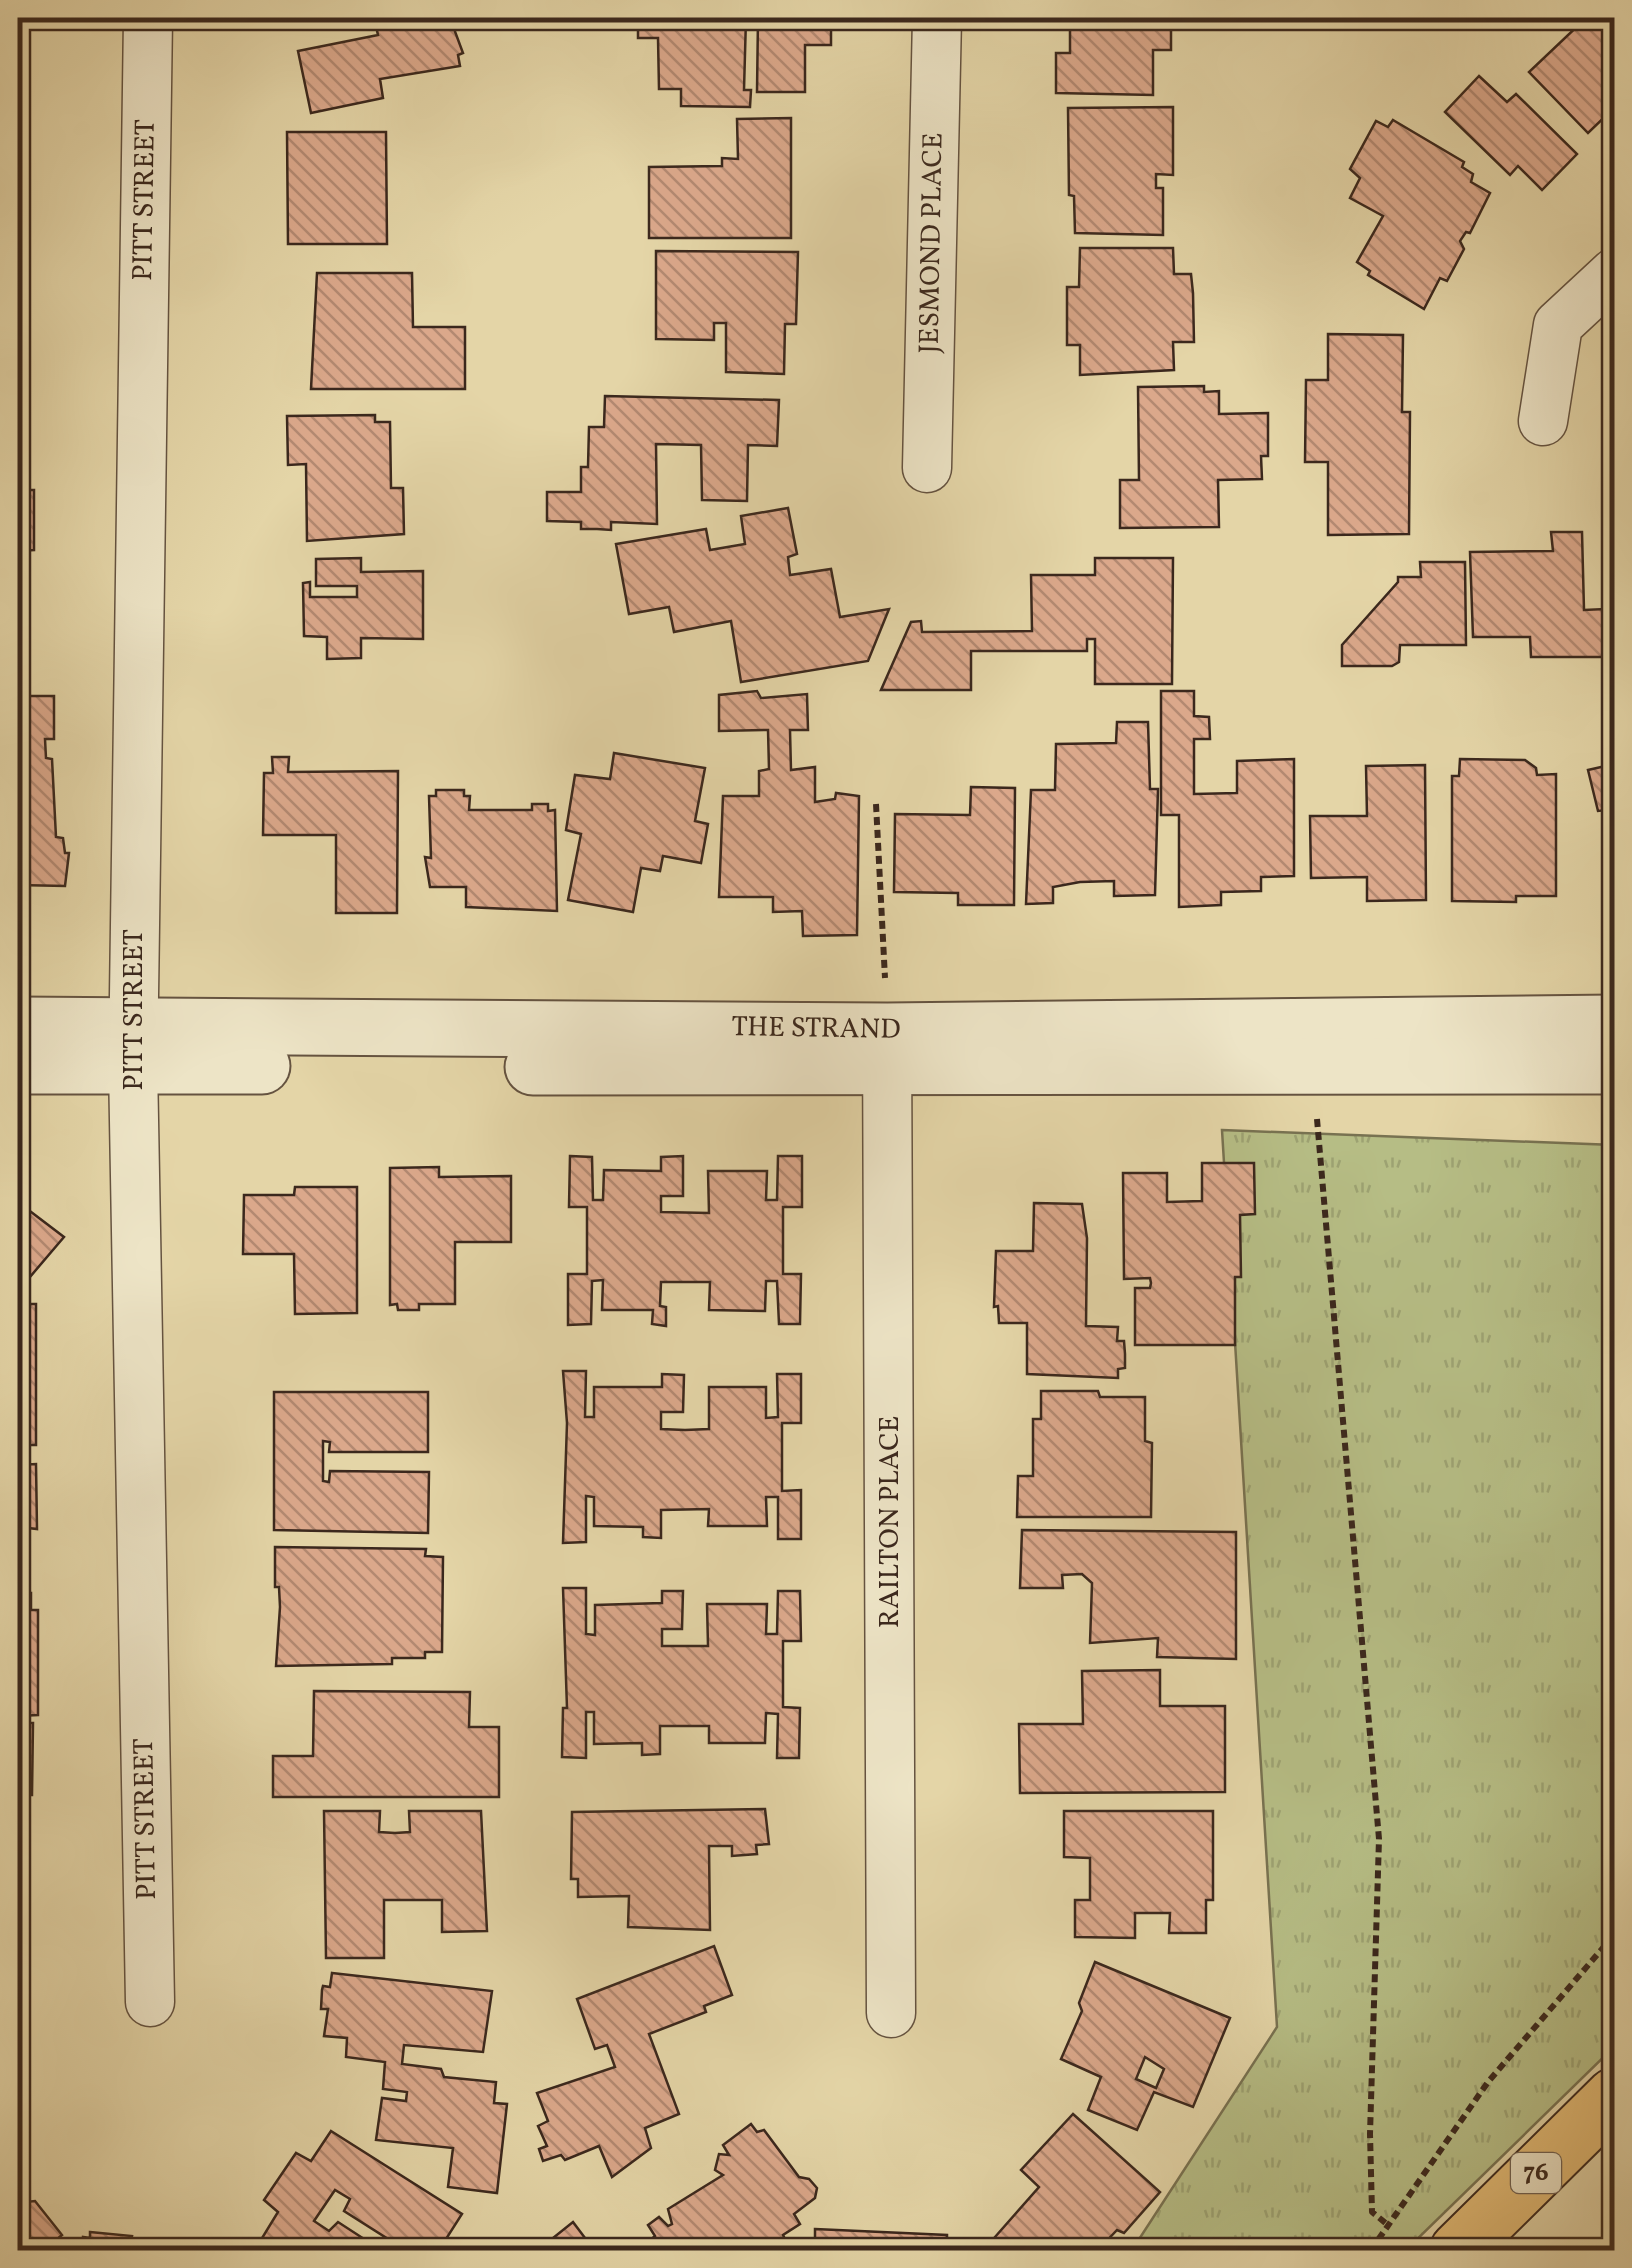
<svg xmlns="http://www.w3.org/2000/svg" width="1632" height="2268" font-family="Vollkorn,serif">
  <defs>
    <pattern id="park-tufts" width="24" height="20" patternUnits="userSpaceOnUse" patternTransform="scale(2.5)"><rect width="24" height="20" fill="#b6bd85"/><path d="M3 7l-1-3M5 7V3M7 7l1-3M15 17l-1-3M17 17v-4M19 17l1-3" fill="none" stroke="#9da272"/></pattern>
    <pattern id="building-back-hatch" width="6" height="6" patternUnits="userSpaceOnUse" patternTransform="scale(2.5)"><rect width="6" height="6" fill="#dba88b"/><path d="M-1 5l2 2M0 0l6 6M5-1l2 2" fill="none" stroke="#b38971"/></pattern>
  </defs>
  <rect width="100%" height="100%" fill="#e4d5a7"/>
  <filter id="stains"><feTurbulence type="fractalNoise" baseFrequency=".002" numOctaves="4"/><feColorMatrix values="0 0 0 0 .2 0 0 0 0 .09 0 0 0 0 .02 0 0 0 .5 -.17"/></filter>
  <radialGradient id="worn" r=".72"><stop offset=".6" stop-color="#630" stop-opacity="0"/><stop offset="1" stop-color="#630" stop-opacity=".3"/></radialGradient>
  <!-- park -->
  <polygon fill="url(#park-tufts)" stroke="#787251" stroke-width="2.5" points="1222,1130 1614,1145 1614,2047 1406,2250 1132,2250 1277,2027"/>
  <!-- building -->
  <g fill="url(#building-back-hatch)" stroke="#3b281d" stroke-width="2.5" fill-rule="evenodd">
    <polygon points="374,18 450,18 463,53 458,55 460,66 380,79 383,98 311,113 298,51 378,35"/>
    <polygon points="638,18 746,18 744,90 751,90 750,107 681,106 681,89 659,89 658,38 638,38"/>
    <polygon points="758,18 831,18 831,45 805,45 805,92 757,92"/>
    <polygon points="1070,18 1171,18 1171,50 1153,50 1153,95 1056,93 1056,53 1070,53"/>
    <polygon points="1586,18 1614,18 1614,108 1588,133 1529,72"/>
    <polygon points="1479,76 1507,102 1516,94 1577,154 1542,190 1518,166 1510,175 1445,112"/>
    <polygon points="1173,107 1173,175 1156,174 1156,188 1163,188 1163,235 1075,233 1074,196 1069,195 1068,108"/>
    <polygon points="791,118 791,238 649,238 649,167 722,166 722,158 738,159 737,119"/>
    <polygon points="1393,120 1464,162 1462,167 1473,174 1471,182 1490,193 1470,233 1466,232 1460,241 1464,249 1447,281 1440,278 1424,309 1368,275 1370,271 1357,262 1383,216 1350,198 1360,178 1350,169 1376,121 1388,127"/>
    <polygon points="287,132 386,132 387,244 288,244"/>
    <polygon points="1080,248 1173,248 1174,274 1191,274 1193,293 1194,342 1173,342 1174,370 1080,375 1080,345 1067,345 1067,287 1079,287"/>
    <polygon points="656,251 798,252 796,324 785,324 784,374 726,372 726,323 714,323 714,340 656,339"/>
    <polygon points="317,273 412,273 413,327 465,327 465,389 311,389"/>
    <polygon points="1328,334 1403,335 1402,412 1410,412 1409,534 1328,535 1328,462 1305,462 1306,380 1328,380"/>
    <polygon points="1204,386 1204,392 1219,391 1219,414 1268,413 1268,456 1261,456 1262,479 1218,480 1219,527 1120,528 1120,480 1139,480 1138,387"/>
    <polygon points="605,396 779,400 777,446 748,445 747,501 702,500 701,445 656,444 657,524 611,522 611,530 597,529 581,529 581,522 547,521 547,492 581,492 581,467 588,467 589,427 604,427"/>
    <polygon points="375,415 375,422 390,422 391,488 403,488 404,534 307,541 306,464 288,465 287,416"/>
    <polygon points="26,416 26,490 34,490 34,550 18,551 18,417"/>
    <polygon points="788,508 797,554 788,557 790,575 831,569 840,617 889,609 868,661 741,682 731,621 674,632 669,607 629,614 616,544 706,529 710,550 745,544 741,516"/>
    <polygon points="1551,532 1582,532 1584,610 1605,609 1605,617 1614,615 1614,657 1531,657 1530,637 1473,637 1470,552 1553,551"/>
    <polygon points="361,558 361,572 423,571 423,639 361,638 361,658 327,659 327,637 304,636 303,583 310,582 310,597 357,597 357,586 316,586 316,559"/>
    <polygon points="1095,558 1173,558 1172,684 1095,684 1095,639 1087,639 1087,651 971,651 971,690 881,690 911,622 921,621 922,632 1032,631 1031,575 1095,575"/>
    <polygon points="1420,562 1465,562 1466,645 1400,645 1399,662 1392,666 1342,666 1342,645 1398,582 1398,577 1421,577"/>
    <polygon points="757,691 761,698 807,694 808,730 790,730 791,770 815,767 815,802 835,799 836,793 859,796 857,935 803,936 802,911 773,912 773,897 719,897 723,796 759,796 759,771 769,769 768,730 719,731 719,695"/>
    <polygon points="1161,691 1194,691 1194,716 1209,717 1210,739 1194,739 1194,794 1237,793 1237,761 1294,759 1294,876 1261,877 1261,891 1221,892 1221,905 1179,907 1179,815 1161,815"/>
    <polygon points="18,696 54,696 54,739 45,739 46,758 52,759 56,837 63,838 65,853 69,853 65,886 18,885"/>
    <polygon points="1117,722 1148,722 1150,789 1158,789 1155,895 1114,896 1114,881 1080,882 1053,887 1053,903 1026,904 1031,790 1055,790 1056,744 1116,743"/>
    <polygon points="614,753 705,768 695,821 708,824 701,863 663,856 660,871 641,868 633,912 568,900 581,834 566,830 575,775 610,779"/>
    <polygon points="272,757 289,757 288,772 398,771 397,913 336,913 336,835 263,835 264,773 273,773"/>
    <polygon points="1460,759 1525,760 1536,768 1537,775 1556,774 1556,896 1516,896 1516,902 1452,901 1452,776 1459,776"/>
    <polygon points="1614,764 1614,843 1607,810 1598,811 1588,770"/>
    <polygon points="1425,765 1426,900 1367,901 1367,877 1311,878 1310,816 1367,816 1366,766"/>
    <polygon points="971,787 1015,788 1014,905 958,905 958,893 894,892 895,814 970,815"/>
    <polygon points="436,790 464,790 464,796 470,796 469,810 532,810 532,804 548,804 548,811 555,810 557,911 466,907 466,887 430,887 425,857 431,858 429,796 436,796"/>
    <polygon points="570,1156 592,1157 593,1200 603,1200 604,1170 661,1171 661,1157 683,1156 683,1196 661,1196 661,1212 709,1213 708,1171 767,1171 766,1200 777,1200 778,1156 802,1156 802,1207 783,1207 783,1274 801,1274 800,1324 779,1324 777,1281 766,1281 765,1311 709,1310 710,1282 661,1282 660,1306 666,1307 666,1326 652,1324 653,1310 602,1310 603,1280 592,1281 591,1324 568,1325 568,1274 587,1274 587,1207 569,1207"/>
    <polygon points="1202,1163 1254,1163 1255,1214 1240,1215 1241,1277 1235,1277 1235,1345 1135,1345 1135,1288 1150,1288 1151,1283 1150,1278 1124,1279 1123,1173 1167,1173 1167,1202 1202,1201"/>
    <polygon points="439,1167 439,1177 511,1176 511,1242 455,1242 455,1304 419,1304 419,1310 398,1310 397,1304 390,1305 390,1168"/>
    <polygon points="295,1187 357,1187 357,1313 295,1314 294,1254 243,1254 244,1195 294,1195"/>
    <polygon points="18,1202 64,1237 18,1291"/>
    <polygon points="1034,1203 1082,1204 1087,1238 1086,1326 1118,1327 1117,1341 1124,1341 1125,1354 1125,1368 1118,1369 1118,1378 1027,1374 1027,1323 999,1323 998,1306 994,1307 996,1251 1033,1251"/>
    <rect x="18" y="1304" width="18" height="141"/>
    <polygon points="563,1371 586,1371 585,1417 594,1417 594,1387 662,1387 662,1374 684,1375 683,1412 661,1412 661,1429 685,1430 709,1429 709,1387 766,1387 766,1418 778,1417 777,1374 801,1374 801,1423 782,1423 782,1491 801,1490 801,1539 778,1539 778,1497 766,1497 767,1526 708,1526 709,1509 661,1510 661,1538 643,1537 643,1527 594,1526 594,1497 586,1496 586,1542 563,1543 567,1423"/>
    <polygon points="1041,1391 1098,1391 1100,1397 1145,1397 1145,1441 1152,1443 1151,1517 1017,1517 1018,1476 1033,1476 1033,1419 1041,1419"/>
    <polygon points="274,1392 428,1392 428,1452 329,1452 330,1442 323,1441 323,1481 329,1482 330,1471 429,1472 428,1533 274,1530"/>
    <polygon points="36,1464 37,1529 28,1528 27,1585 18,1585 18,1465"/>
    <polygon points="1022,1530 1236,1532 1236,1659 1157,1657 1158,1638 1090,1643 1092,1583 1082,1574 1062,1575 1063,1588 1020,1588"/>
    <polygon points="275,1547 426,1549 425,1556 443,1557 442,1652 425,1652 425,1658 392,1658 392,1664 276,1666 280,1607 279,1587 275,1587"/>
    <polygon points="563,1588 586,1588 586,1634 595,1635 595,1605 662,1603 662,1591 683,1591 682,1629 662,1629 662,1646 708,1646 707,1604 767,1604 766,1634 777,1634 778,1591 800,1591 801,1641 783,1641 783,1707 800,1708 799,1758 777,1758 778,1714 766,1713 765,1743 709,1743 709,1726 660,1726 660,1754 642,1755 642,1743 594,1744 594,1712 586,1712 586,1758 562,1757 563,1708 567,1708"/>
    <polygon points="18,1593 31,1593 31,1610 38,1610 38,1715 18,1716"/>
    <polygon points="1160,1670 1160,1706 1225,1706 1225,1792 1020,1793 1019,1724 1083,1724 1082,1671"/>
    <polygon points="314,1691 470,1692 469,1727 499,1727 499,1797 273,1797 273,1756 313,1756"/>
    <polygon points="18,1723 33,1723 32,1795 18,1795"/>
    <polygon points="765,1809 769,1844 756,1845 757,1854 732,1856 732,1846 709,1846 710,1930 628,1927 629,1896 578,1897 578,1879 571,1879 572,1812"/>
    <polygon points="324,1811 380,1811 379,1832 395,1833 410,1832 409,1811 481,1811 487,1931 442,1932 442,1900 384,1900 384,1958 326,1958"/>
    <polygon points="1064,1811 1213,1811 1213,1900 1206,1900 1206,1933 1169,1933 1170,1913 1135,1913 1135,1938 1075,1937 1075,1900 1090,1900 1090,1858 1064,1857"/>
    <polygon points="714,1946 732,1995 704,2006 706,2012 649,2034 679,2114 645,2128 651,2148 612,2177 599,2146 565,2160 561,2155 543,2161 539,2149 547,2146 538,2126 548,2121 537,2093 615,2067 607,2045 595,2049 577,1999"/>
    <path d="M1095,1962L1230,2018L1193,2107L1154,2092L1137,2130L1088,2110L1101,2077L1061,2059L1082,2011L1079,2003ZM1145,2057L1164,2069L1156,2088L1136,2079Z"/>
    <polygon points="332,1973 492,1991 483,2052 404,2045 402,2064 441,2069 444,2077 496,2082 494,2103 507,2104 497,2193 448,2187 453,2148 376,2140 382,2098 406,2101 407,2092 383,2089 385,2062 346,2057 347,2038 324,2036 328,2009 321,2009 322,1990 323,1986 330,1987"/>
    <polygon points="1073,2114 1160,2192 1124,2233 1117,2230 1098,2250 1011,2250 995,2237 1039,2187 1021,2170"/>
    <polygon points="751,2124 757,2132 764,2130 799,2177 809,2179 817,2188 815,2198 794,2214 800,2224 783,2235 787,2243 778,2250 759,2250 749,2240 735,2250 654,2250 648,2242 655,2236 648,2225 659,2217 668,2226 672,2224 668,2209 723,2175 715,2170 719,2154 729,2155 723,2145"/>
    <polygon points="331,2131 462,2214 439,2250 430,2250 412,2239 404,2249 344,2211 350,2199 335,2190 314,2221 329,2231 338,2222 381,2250 266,2250 259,2243 278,2212 264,2200 296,2153 311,2161"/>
    <polygon points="18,2191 26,2202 35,2201 62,2235 44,2250 18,2250"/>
    <polygon points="573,2222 594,2250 538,2250"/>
    <polygon points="815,2229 947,2235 947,2250 815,2250"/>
    <polygon points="90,2232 132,2236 131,2241 171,2241 177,2250 82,2250 83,2237 90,2238"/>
  </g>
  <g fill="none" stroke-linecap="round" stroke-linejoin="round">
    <defs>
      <g id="minor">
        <polyline points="148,18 133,1065 150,2002"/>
        <polyline points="1543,421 1558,325 1614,273"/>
        <polyline points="927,468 937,18"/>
        <polyline points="887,1031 891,2013"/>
      </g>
      <g id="tertiary">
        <polyline points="18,1025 887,1031 1614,1023"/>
        <polyline points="18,1066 262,1066"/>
        <polyline points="533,1067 1614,1066"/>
      </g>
      <polyline id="trunk" points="1458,2250 1614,2096"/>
    </defs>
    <!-- minor casing -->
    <use href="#minor" stroke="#655340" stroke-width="51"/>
    <!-- tertiary casing -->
    <use href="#tertiary" stroke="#655340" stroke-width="59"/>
    <!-- trunk casing -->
    <use href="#trunk" stroke="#3b281d" stroke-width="59"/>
    <!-- path -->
    <g stroke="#3b281d" stroke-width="6" stroke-dasharray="8 5" stroke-linecap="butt">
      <polyline points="876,804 885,978"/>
      <polyline points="1317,1119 1379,1839 1370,2134 1372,2212 1388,2225"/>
      <polyline points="1371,2250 1488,2082 1614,1935"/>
    </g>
    <!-- minor -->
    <use href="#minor" stroke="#ede4c6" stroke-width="48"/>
    <!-- tertiary -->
    <use href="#tertiary" stroke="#ede4c6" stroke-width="55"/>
    <!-- trunk -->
    <use href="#trunk" stroke="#e2ba74" stroke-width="55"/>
  </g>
  <g text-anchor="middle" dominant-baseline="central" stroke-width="9" stroke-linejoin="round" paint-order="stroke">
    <!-- shield labels -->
    <rect fill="#ede4c6" stroke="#706050" stroke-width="2.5" x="1511" y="2153" width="50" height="40" rx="8"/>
    <g font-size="25" font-weight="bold" fill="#3b281d">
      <text x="1536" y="2173">76</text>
    </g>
    <!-- street labels -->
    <g font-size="28" fill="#3b281d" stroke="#ede4c6">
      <text transform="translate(145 200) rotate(-89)">PITT STREET</text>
      <text transform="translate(932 243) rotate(-89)">JESMOND PLACE</text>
      <text transform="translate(134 1010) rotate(-90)">PITT STREET</text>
      <text transform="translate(816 1029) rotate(1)">THE STRAND</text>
      <text transform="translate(890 1522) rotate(-90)">RAILTON PLACE</text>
      <text transform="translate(146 1819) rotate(-91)">PITT STREET</text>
    </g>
  </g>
  <!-- margin -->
  <rect width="1632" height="2268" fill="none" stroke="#e4d5a7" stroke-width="60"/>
  <rect x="20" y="20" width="1592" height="2228" fill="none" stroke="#3b281d" stroke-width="5"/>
  <rect x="30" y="30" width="1572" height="2208" fill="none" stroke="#3b281d" stroke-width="2.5"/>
  <rect width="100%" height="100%" filter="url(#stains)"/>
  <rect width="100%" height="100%" fill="url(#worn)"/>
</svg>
